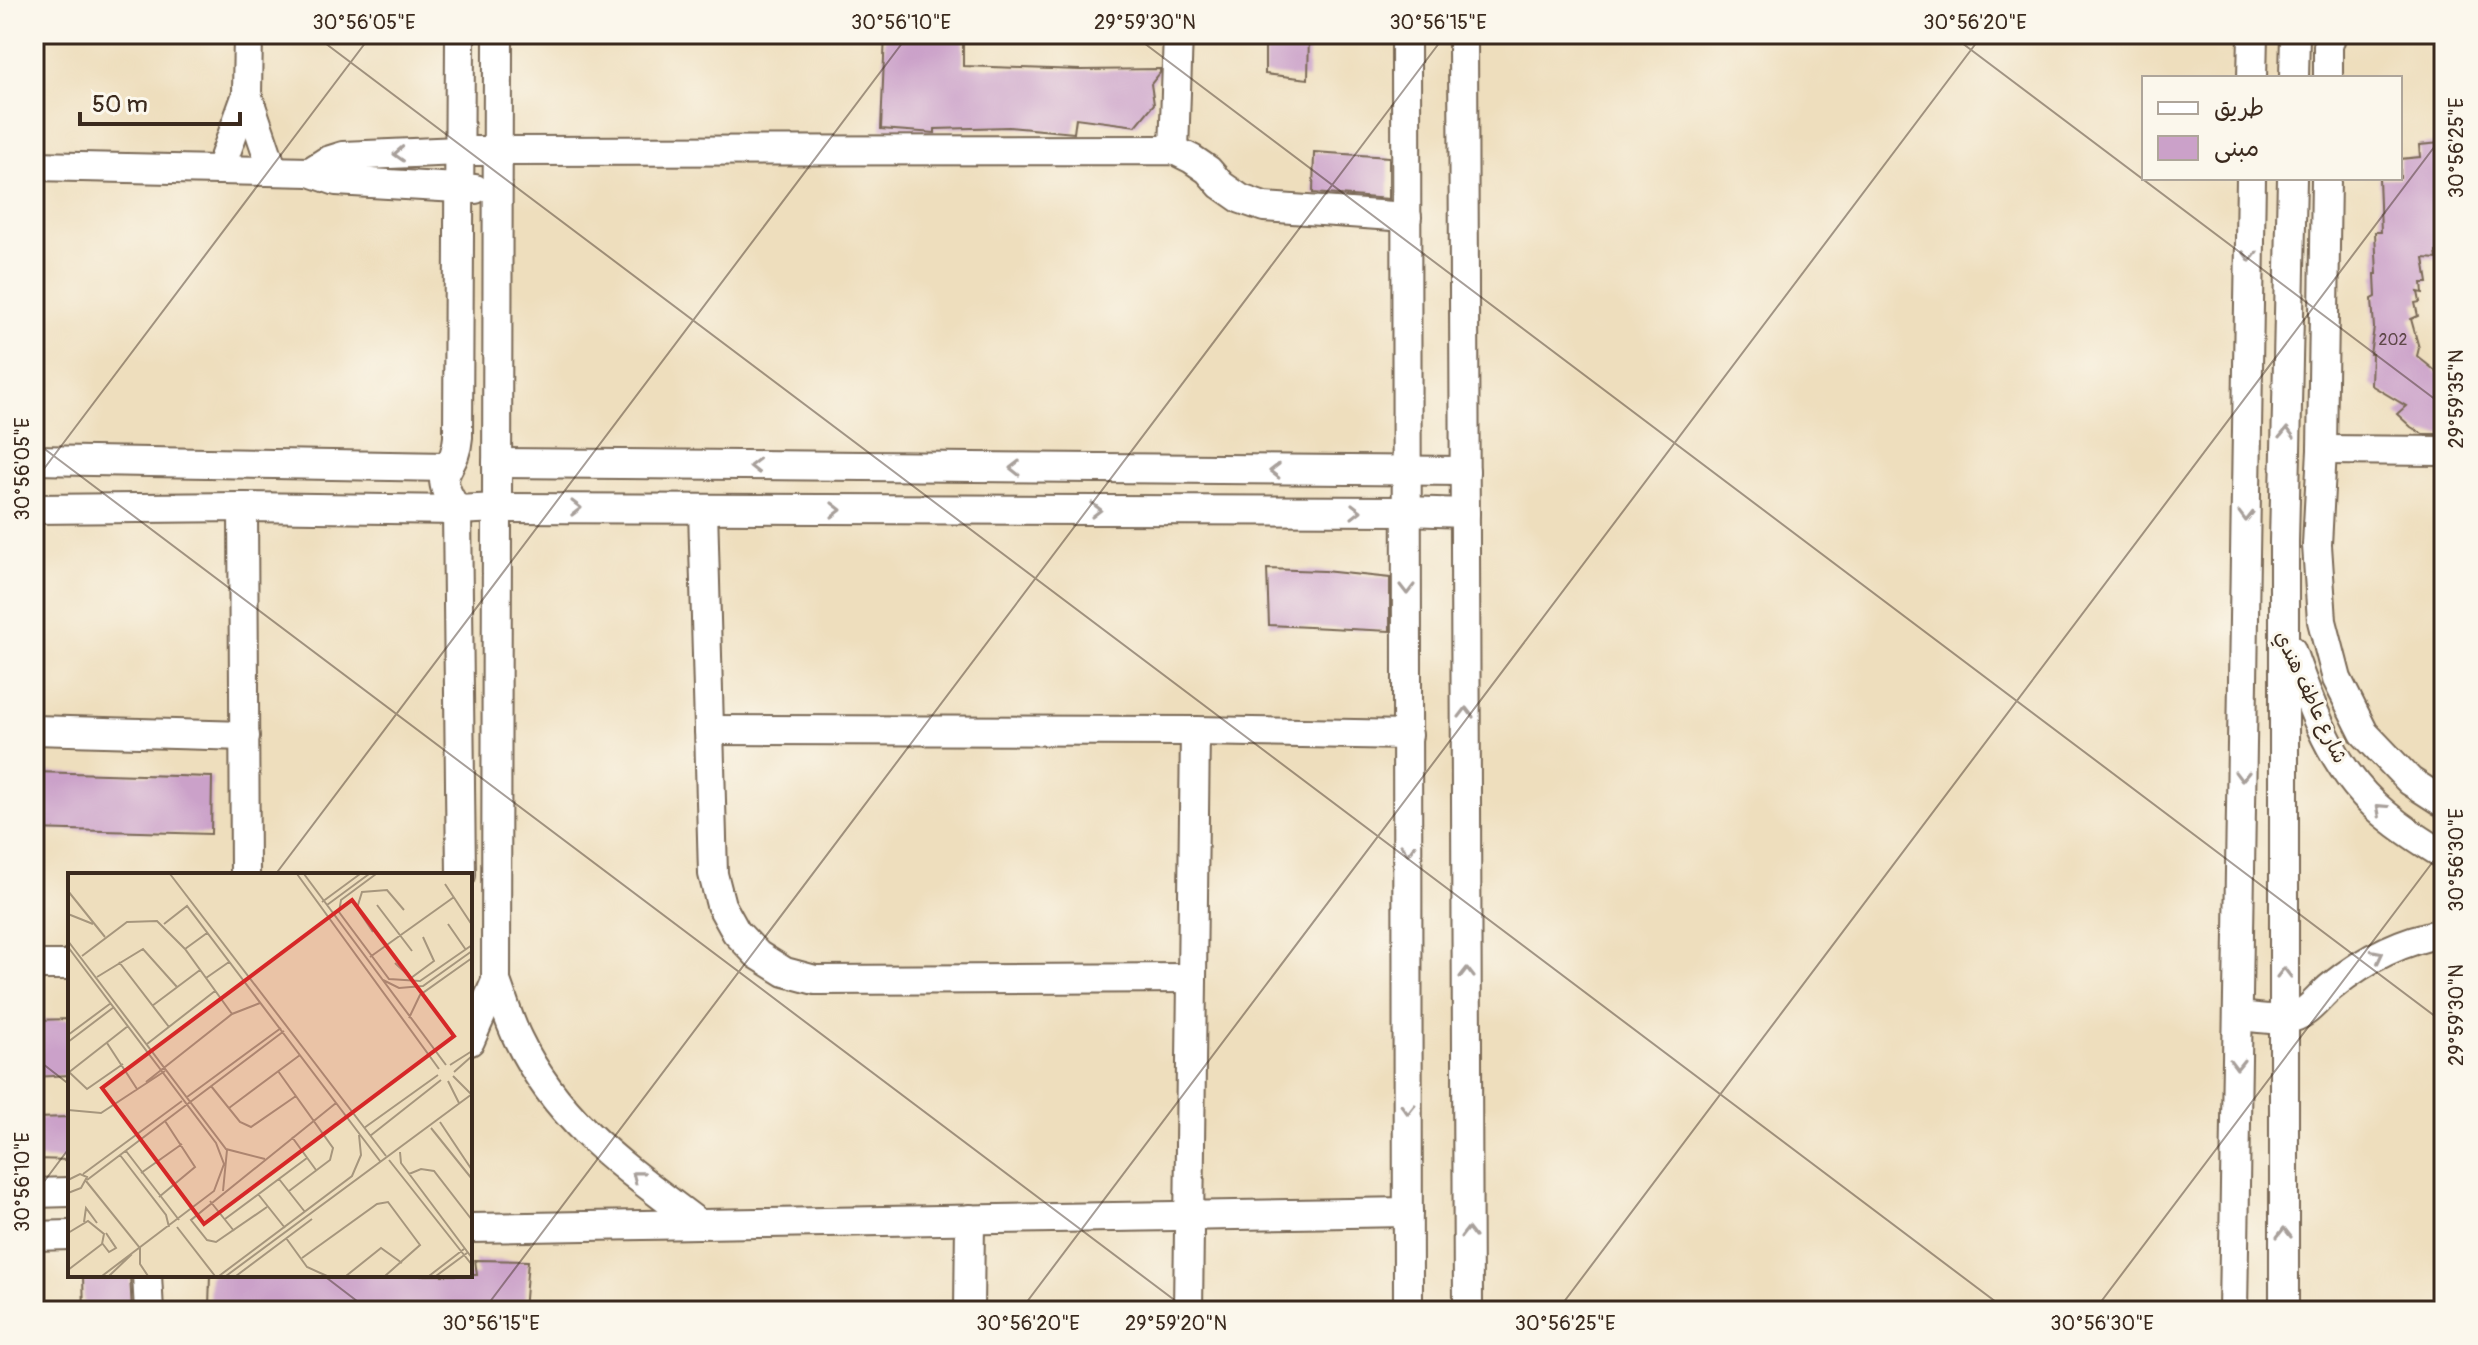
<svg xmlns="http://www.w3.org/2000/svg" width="2478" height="1345" font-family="Pangolin,'Playpen Sans Arabic',sans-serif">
  <rect width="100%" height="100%" fill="#fbf7ec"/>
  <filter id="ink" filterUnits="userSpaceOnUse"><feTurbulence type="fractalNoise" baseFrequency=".0125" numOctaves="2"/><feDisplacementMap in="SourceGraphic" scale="16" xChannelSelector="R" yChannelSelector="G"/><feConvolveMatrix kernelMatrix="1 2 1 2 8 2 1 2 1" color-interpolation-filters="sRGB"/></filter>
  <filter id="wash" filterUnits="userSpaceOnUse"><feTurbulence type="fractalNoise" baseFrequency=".006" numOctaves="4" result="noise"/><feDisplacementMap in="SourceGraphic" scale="32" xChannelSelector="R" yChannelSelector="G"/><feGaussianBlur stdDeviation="1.8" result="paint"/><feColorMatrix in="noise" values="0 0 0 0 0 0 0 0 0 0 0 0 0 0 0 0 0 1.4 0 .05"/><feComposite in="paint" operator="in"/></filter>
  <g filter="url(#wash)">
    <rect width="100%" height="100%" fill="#eedebd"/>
    <g id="blocks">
      <!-- building -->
      <g fill="#cba1c9">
        <polygon points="885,34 963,34 963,66 1080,70 1160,69 1160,73 1151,84 1154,104 1136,126 1076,118 1074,133 1009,127 935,129 935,133 881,129"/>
        <polygon points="1265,34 1309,34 1308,79 1265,74"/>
        <polygon points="2441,143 2440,218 2444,218 2444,250 2436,252 2437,259 2424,258 2428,283 2422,283 2423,293 2418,292 2420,302 2415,303 2418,316 2411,319 2419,348 2417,356 2444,378 2444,434 2423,434 2411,427 2397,414 2406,406 2371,385 2372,354 2370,354 2374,328 2372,299 2376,297 2375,274 2377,274 2375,232 2381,232 2379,178 2400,178 2400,159 2420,157 2419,145"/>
        <polygon points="1314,152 1389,157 1389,199 1313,193"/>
        <polygon points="1267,569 1324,571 1390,578 1390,631 1269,625"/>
        <polygon points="34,772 212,777 211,834 34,829"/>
        <polygon points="70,1019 70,1075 34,1077 34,1020"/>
        <polygon points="70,1117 70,1160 34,1159 34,1118"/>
        <polygon points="475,1260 528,1261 524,1311 284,1311 284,1309 209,1307 210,1275 477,1275"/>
        <polygon points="83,1275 130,1275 132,1311 84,1311"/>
      </g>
    </g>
  </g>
  <g filter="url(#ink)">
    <use href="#blocks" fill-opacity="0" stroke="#7a6956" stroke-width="2"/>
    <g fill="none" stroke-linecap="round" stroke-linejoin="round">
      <defs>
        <g id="minor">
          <path d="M460,34L458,437C455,476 429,468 457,510L461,875"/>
          <path d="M498,34L496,981C503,1000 509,1021 518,1039C559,1124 627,1169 699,1224"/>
          <polyline points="1406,34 1408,1311"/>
          <polyline points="1463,34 1468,1311"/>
          <polyline points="2252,78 2253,34"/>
          <polyline points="2294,78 2295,34"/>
          <polyline points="2328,78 2328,46 2332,34"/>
          <polyline points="247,94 273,171"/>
          <polyline points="1174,150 1178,34"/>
          <polyline points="34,166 310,172 336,181 475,189"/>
          <polyline points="220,169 247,94 248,34"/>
          <polyline points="310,172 327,161 343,156 459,151 1174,150 1192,159 1208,170 1221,185 1241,199 1264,207 1407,217"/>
          <polyline points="2326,178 2322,450 2317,545 2322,621 2337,679 2364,733 2410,781 2444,803"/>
          <polyline points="2322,450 2444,451"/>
          <polyline points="34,460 448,467"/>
          <polyline points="497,463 1465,471"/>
          <polyline points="243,507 245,875"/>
          <polyline points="34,509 243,507 457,510 498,508 1407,511 1465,513"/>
          <polyline points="703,509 713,874 721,905 736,932 758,955 785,972 815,980 1192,978"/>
          <path d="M2291,650C2308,697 2324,746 2356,785C2379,814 2413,836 2444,855"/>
          <polyline points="34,730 245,736"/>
          <polyline points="709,730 1195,731 1408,735"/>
          <polyline points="34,965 70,965"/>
          <path d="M2238,1016C2255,1017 2277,1022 2294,1017C2310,1012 2319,996 2332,986C2365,959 2402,940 2444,933"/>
          <polyline points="470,1041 496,981"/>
          <polyline points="34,1193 70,1192"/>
          <polyline points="470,1228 1408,1212"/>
          <polyline points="34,1236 70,1235"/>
          <polyline points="147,1275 149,1311"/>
          <polyline points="969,1311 970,1219"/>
          <polyline points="1188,1311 1195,731"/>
          <polyline points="2233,1311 2251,178"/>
          <polyline points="2284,1311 2284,542 2292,178"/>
        </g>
      </defs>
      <!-- minor casing -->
      <use href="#minor" stroke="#7a6956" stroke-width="32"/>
      <!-- minor -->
      <use href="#minor" stroke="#fff" stroke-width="28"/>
    </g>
    <!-- one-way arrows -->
    <defs><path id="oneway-chevron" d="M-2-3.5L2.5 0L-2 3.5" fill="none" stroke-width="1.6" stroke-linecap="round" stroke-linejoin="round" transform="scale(2)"/></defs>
    <g stroke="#a79f9a">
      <use href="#oneway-chevron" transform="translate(399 154) rotate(177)"/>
      <use href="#oneway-chevron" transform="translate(2250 256) rotate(91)"/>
      <use href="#oneway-chevron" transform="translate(2287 433) rotate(-89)"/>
      <use href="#oneway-chevron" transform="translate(755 466) rotate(-179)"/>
      <use href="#oneway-chevron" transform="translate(1015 468) rotate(-179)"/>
      <use href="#oneway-chevron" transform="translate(1275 471) rotate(-179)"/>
      <use href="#oneway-chevron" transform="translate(576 508)"/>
      <use href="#oneway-chevron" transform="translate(836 510)"/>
      <use href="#oneway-chevron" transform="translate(1096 510)"/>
      <use href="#oneway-chevron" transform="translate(1356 511)"/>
      <use href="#oneway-chevron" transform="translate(2246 516) rotate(91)"/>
      <use href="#oneway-chevron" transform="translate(1407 589) rotate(90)"/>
      <use href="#oneway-chevron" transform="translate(1466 713) rotate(-90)"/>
      <use href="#oneway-chevron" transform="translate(2242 776) rotate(91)"/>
      <use href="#oneway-chevron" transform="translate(2381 809) rotate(-138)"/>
      <use href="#oneway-chevron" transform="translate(1408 849) rotate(90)"/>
      <use href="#oneway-chevron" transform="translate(2378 955) rotate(-27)"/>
      <use href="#oneway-chevron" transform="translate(1467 973) rotate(-90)"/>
      <use href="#oneway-chevron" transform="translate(2284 973) rotate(-90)"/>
      <use href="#oneway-chevron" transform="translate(2237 1064) rotate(91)"/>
      <use href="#oneway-chevron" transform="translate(1408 1109) rotate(90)"/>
      <use href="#oneway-chevron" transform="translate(637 1176) rotate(-142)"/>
      <use href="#oneway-chevron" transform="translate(1468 1233) rotate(-90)"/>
      <use href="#oneway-chevron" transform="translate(2284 1233) rotate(-90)"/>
    </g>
  </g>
  <!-- ticks -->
  <path fill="none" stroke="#3b2a1e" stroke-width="2" stroke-opacity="0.45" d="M313,34L2008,1311M1132,34L2444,1023M1950,34L2444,406M34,441L1189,1311M34,482L372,34M275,875L909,34M34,1057L70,1085M34,1195L70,1147M323,1275L370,1311M483,1311L1446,34M1020,1311L1983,34M1557,1311L2444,134M2094,1311L2444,847"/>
  <g text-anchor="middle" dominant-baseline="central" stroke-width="6" stroke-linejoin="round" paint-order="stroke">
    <!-- number labels -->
    <g font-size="16" fill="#5f4849">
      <text x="2393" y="340">202</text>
    </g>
    <!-- street labels -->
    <g font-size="20" fill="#3b2a1e" stroke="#fbf7ec">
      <text transform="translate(2311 697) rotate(65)">شارع عاطف هندي</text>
    </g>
  </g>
  <!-- overview -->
  <g transform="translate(68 873)">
    <rect width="404" height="404" fill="#eedebd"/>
    <path fill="none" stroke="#a6967d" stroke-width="2" d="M102,1L318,283M229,1L371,196M236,1L378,192M308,1L273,27L271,39L321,106L352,108L404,72M377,11L404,52M0,18L37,64M254,29L292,1M259,32L301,1M309,32L344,78M0,41L25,51M96,51L119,33L312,288M380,51L398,77M305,59L289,35L294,19L319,17L336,37M0,68L158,276L197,286M0,74L148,270L156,291L146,318L34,403M117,76L139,60M14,83L59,49L89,48L117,76L164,141M302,84L386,24M51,89L101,154M327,90L343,105L366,88L355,64M29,104L75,76L109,114M138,105L161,89M315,107L331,115L355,113L404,78M84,133L132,97M341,145L352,122L404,85M0,162L43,130M0,169L46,134M39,170L69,216M79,171L147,118M382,192L404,178M210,198L265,275L262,287L221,318M1,199L19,216L55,191M386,199L404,183M0,200L60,153M385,203L403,221M380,208L391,230M78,209L164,141L192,130M143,213L172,249L183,254L228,223M119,224L213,155M161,235L232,182M0,237L33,240L97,198M372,249L404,297M296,255L370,202M363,255L404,306M302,263L373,207M224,264L248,297M58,278L111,347M332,279L333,290L404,385M52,282L98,342L101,354M321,287L404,392M73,300L114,271M15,301L114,228M341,301L353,296L366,298L404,347M211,306L237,339M0,307L12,301L19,304L13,315L0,320M19,307L216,158M18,308L72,375V391L80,403M155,318L159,277M190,321L217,355M91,324L127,294L97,248M142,328L166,358M199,334L148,369L139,367L123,347L268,230M157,346L239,285M16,349L18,335L29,350M109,354L147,403M0,360L20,348L36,361L34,371L0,397M218,365L239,394L259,403M34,370L41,379L48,375L38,360M234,385L309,331L320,329L352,372L317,403M41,403L64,381M151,403L284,303L293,282L291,262M158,403L404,221M168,403L244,346M278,403L313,375L334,390M361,403L396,376M368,403L399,380"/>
    <path fill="#d62828" fill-opacity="0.15" stroke="#d62828" stroke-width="4" d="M284,27L386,163L136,351L34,215Z"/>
    <rect width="404" height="404" fill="none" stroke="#3b2a1e" stroke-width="4"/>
  </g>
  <!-- margin -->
  <rect width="2478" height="1345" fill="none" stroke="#fbf7ec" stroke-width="88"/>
  <!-- legend -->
  <rect x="2142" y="76" width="260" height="104" fill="#fbf7ec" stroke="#aea59a" stroke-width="2"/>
  <rect x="2158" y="102" width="40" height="12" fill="#ffffff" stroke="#aea59a" stroke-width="2"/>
  <text x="2214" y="116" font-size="24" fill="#3b2a1e">طريق</text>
  <rect x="2158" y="136" width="40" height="24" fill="#cba1c9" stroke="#aea59a" stroke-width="2"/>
  <text x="2214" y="156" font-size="24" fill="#3b2a1e">مبنى</text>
  <!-- scale -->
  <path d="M80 112v12h160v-12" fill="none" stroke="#3b2a1e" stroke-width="4"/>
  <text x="92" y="112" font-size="24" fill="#3b2a1e" stroke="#fbf7ec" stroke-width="6" paint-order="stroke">50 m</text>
  <rect x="44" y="44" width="2390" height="1257" fill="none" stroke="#3b2a1e" stroke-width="3"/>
  <g font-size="20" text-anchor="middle" fill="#3b2a1e">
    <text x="364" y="29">30°56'05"E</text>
    <text x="901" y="29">30°56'10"E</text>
    <text x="1145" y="29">29°59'30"N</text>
    <text x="1438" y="29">30°56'15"E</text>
    <text x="1975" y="29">30°56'20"E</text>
    <text transform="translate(2456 148) rotate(-90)" y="7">30°56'25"E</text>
    <text transform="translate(2456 399) rotate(-90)" y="7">29°59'35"N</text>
    <text transform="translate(22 469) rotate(-90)" y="7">30°56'05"E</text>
    <text transform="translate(2456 860) rotate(-90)" y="7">30°56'30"E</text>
    <text transform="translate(2456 1015) rotate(-90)" y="7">29°59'30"N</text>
    <text transform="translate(22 1182) rotate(-90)" y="7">30°56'10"E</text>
    <text x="491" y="1330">30°56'15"E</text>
    <text x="1028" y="1330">30°56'20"E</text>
    <text x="1176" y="1330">29°59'20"N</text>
    <text x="1565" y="1330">30°56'25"E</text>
    <text x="2102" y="1330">30°56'30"E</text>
  </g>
</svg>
